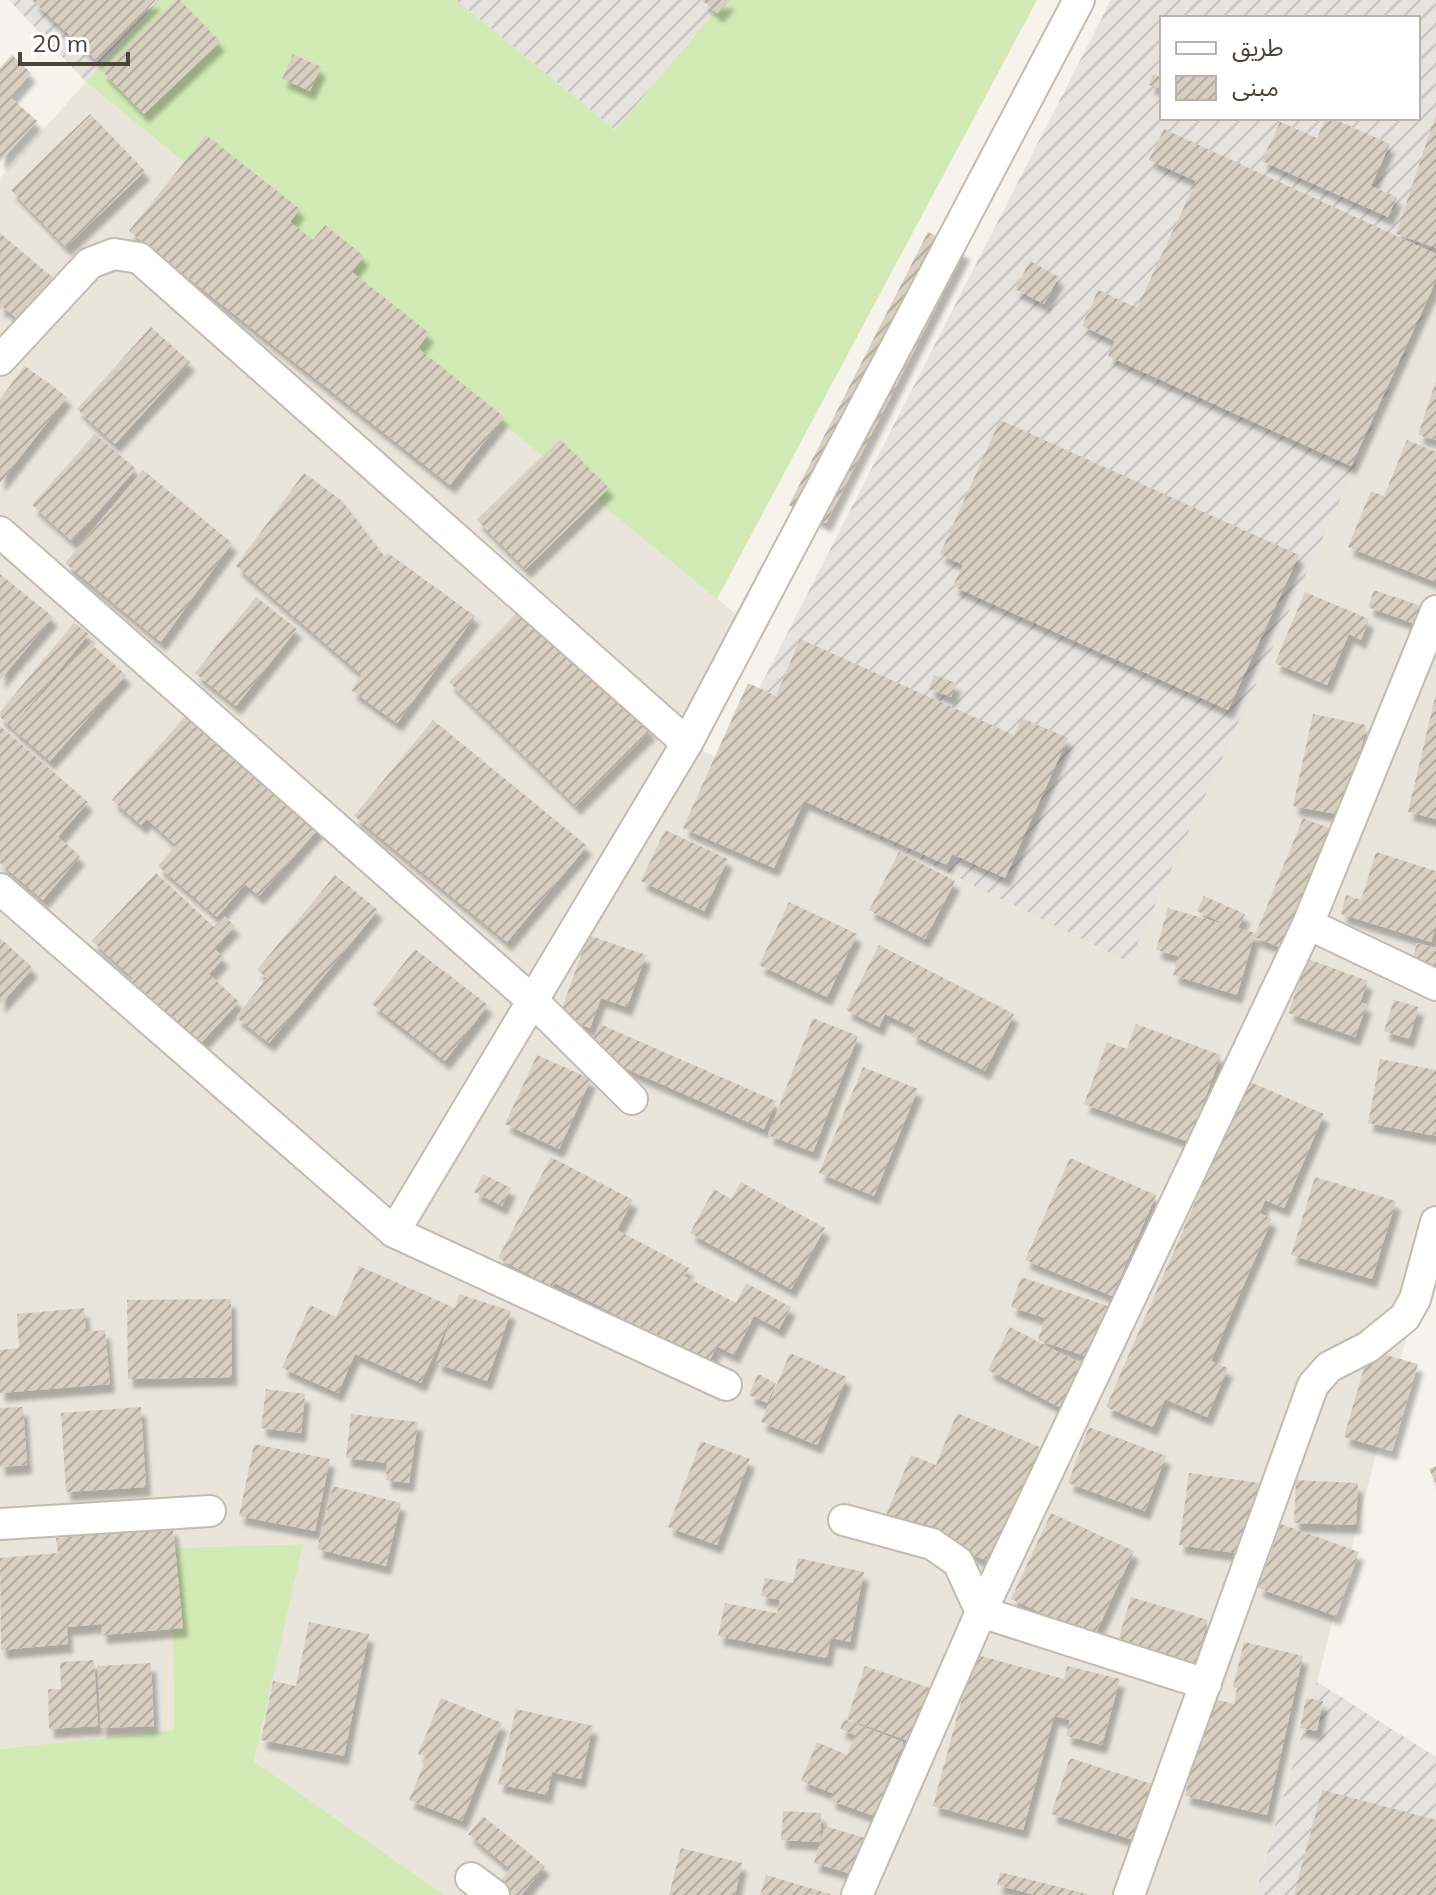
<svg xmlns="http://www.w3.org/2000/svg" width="1436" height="1895" font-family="Mulish,'Noto Sans Arabic',sans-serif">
  <defs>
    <pattern id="industrial-furrows" width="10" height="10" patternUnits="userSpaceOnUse" patternTransform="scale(2)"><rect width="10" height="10" fill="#e6e2dd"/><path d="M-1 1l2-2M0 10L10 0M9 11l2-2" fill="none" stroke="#c7c3be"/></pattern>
    <pattern id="building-hatch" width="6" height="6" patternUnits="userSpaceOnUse" patternTransform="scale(2)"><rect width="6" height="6" fill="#d8cfc1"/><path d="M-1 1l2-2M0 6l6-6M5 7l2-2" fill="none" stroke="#b1aa9e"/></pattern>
    <filter id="shadow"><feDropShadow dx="5" dy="9" stdDeviation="2" flood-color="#0004"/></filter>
  </defs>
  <rect width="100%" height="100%" fill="#f6f3ec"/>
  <!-- residential -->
  <polygon fill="#eae5da" points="86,82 748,624 687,743 1129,961 1436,289 1436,1222 1317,1682 1255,1895 444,1895 254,1761 302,1544 172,1548 174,1730 0,1749 0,178"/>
  <!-- industrial -->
  <g fill="url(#industrial-furrows)" fill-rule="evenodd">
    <polygon points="9,0 160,0 86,82"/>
    <polygon points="456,0 725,0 615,130"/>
    <path d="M1111,0H1436V289L1129,962L722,761ZM1162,18H1418V118H1162Z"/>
    <polygon points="1317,1682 1436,1757 1436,1895 1255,1895"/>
  </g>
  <!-- grass -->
  <g fill="#d2eab5">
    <polygon points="160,0 456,0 615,130 725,0 1037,0 717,599 86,82"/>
    <polygon points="303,1544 254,1761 444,1895 0,1895 0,1749 174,1730 172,1548"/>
  </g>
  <!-- building -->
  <g fill="url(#building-hatch)" filter="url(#shadow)">
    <polygon points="32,0 156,0 97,61"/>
    <polygon points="176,0 180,0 220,42 144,114 102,71"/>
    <polygon points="702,0 730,0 718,14"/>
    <polygon points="293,54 321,67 310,91 282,79"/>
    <polygon points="12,55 31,73 10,97 37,121 0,162 0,68"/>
    <polygon points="1153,74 1162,77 1162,89 1149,85"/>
    <polygon points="90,114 145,171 66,247 11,190"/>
    <polygon points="1435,117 1436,117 1436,248 1396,234"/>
    <polygon points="1326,118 1332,118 1390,144 1371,186 1397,197 1388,217 1262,161 1280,122 1317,138"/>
    <polygon points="1164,129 1436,254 1436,281 1351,466 1108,356 1115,341 1082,326 1098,290 1137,308 1196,181 1149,160"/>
    <polygon points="206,135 300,209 290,222 313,240 325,225 364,256 352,272 429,333 418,348 504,417 450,485 129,231"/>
    <polygon points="928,232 965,251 826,523 789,505"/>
    <polygon points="0,233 58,282 22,323 3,307 0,310"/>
    <polygon points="1030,261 1059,277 1044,304 1015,289"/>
    <polygon points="151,327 190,362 115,444 77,409"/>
    <polygon points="25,366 67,397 0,483 0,399"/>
    <polygon points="1436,381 1436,440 1418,435"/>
    <polygon points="1000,420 1299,555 1228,710 953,586 963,565 940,554"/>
    <polygon points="95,434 136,469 72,541 32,505"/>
    <polygon points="560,439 609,488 526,569 477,520"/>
    <polygon points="1407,440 1436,452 1436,582 1348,547 1371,491 1384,496"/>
    <polygon points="143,470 232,543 161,642 65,563"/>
    <polygon points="304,473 342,501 384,556 388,553 475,616 397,723 351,690 362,675 236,566"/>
    <polygon points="0,574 53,617 0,680"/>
    <polygon points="1374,590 1421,606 1415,624 1368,607"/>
    <polygon points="1305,592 1369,619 1361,640 1349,634 1327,685 1275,663"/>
    <polygon points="256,597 297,629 236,706 195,673"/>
    <polygon points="521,609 651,730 576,806 449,682"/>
    <polygon points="74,623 89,634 12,727 0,717 0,712"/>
    <polygon points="800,639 1014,735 1022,718 1068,738 1005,878 952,854 947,865 804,801 774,868 683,828 748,683 776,696"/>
    <polygon points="89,642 126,675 50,761 12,728"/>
    <polygon points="934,675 956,683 951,697 929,689"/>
    <polygon points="1435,697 1436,697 1436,819 1408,812"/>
    <polygon points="188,713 320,827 259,896 245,884 217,917 158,866 176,845 147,819 141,825 112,800"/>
    <polygon points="1313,714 1366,725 1347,816 1293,806"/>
    <polygon points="433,720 587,846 507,942 354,816"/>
    <polygon points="0,726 88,802 58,837 80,856 43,900 0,863"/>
    <polygon points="1303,818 1337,831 1289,951 1254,937 1237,995 1173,975 1178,956 1156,950 1168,908 1227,925 1197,911 1204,896 1245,914 1238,928 1256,933"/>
    <polygon points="665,830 728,859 704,911 641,881"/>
    <polygon points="899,852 955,881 925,939 869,910"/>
    <polygon points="1376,852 1436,871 1436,926 1431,942 1341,914 1346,895 1361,900"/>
    <polygon points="156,873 214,927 224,916 235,926 214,948 224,958 209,974 239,1002 198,1046 130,982 133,978 92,941"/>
    <polygon points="335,875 378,910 269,1043 236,1017 267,978 257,970"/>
    <polygon points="789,902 857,934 827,997 759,965"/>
    <polygon points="588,935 646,955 627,1007 601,998 590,1028 559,1017"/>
    <polygon points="0,938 33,968 0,1005"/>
    <polygon points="1417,943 1436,948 1436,978 1410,971"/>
    <polygon points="879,945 1014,1014 985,1071 911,1034 914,1028 885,1014 879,1027 846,1010"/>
    <polygon points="415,949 488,1005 445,1061 372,1004"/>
    <polygon points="1308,959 1368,981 1360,1002 1367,1004 1355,1037 1288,1013"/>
    <polygon points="1394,1000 1419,1007 1409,1039 1384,1031"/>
    <polygon points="813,1018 858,1036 813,1152 768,1135"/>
    <polygon points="600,1024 776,1101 764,1129 588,1052"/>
    <polygon points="1136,1024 1221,1055 1189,1142 1084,1104 1107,1042 1127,1049"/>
    <polygon points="537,1055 591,1079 559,1149 505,1124"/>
    <polygon points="1380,1059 1436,1070 1436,1136 1368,1123"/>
    <polygon points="863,1067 918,1089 874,1196 819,1173"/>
    <polygon points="1248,1081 1324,1114 1284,1208 1265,1200 1260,1213 1272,1219 1211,1361 1228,1368 1207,1417 1165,1399 1153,1427 1106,1407"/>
    <polygon points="551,1157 633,1200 617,1230 689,1268 684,1276 736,1303 746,1283 791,1307 779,1329 754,1316 734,1355 717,1346 708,1363 555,1283 552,1287 498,1258"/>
    <polygon points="1070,1158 1156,1195 1112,1296 1025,1260"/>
    <polygon points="483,1174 511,1188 502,1206 474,1192"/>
    <polygon points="1315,1177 1396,1201 1372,1279 1291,1255"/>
    <polygon points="741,1182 825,1228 791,1289 690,1233 714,1189 731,1199"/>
    <polygon points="359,1266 455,1308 459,1294 511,1311 487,1381 436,1363 453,1313 421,1383 355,1354 338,1393 282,1368 310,1305 336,1317"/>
    <polygon points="1021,1277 1108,1306 1091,1358 1038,1340 1045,1318 1011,1307"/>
    <polygon points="231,1299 232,1377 128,1379 127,1300"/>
    <polygon points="84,1308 86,1332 105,1330 110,1384 0,1393 0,1350 19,1348 17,1314"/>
    <polygon points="1010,1327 1081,1364 1059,1407 988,1370"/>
    <polygon points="1369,1350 1418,1364 1392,1451 1344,1437"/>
    <polygon points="790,1353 847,1377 817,1445 761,1422"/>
    <polygon points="758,1374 776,1383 767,1403 749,1395"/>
    <polygon points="266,1389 305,1394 301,1433 261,1428"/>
    <polygon points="23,1407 27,1465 0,1467 0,1408"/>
    <polygon points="141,1407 146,1487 66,1492 61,1413"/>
    <polygon points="957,1413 1040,1447 993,1563 884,1520 911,1455 936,1465"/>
    <polygon points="351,1414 418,1422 409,1483 386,1480 387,1463 346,1458"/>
    <polygon points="1089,1427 1166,1456 1145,1511 1068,1483"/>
    <polygon points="701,1441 750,1459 717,1545 668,1527"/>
    <polygon points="254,1444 330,1459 315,1531 239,1516"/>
    <polygon points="1436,1466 1436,1484 1429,1469"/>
    <polygon points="1189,1473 1260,1483 1249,1555 1179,1545"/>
    <polygon points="1296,1480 1358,1483 1356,1525 1294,1523"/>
    <polygon points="333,1486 401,1503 386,1566 317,1549"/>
    <polygon points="1051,1513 1134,1551 1094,1637 1011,1599"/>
    <polygon points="1281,1524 1359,1552 1336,1616 1258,1588"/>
    <polygon points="173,1527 183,1628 102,1635 101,1624 67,1627 68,1644 1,1650 0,1558 58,1553 56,1538"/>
    <polygon points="798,1558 864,1572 850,1642 831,1638 827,1658 718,1636 725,1603 777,1613 780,1600 761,1596 765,1578 793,1583"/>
    <polygon points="1131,1597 1208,1620 1192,1674 1115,1651"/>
    <polygon points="309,1622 369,1634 344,1756 261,1740 273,1681 296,1686"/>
    <polygon points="1244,1642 1303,1656 1267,1815 1185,1796 1207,1697 1234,1704 1237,1688 1233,1687"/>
    <polygon points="974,1654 1064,1679 1067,1666 1120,1679 1102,1745 1066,1736 1070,1720 1054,1716 1023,1830 933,1806"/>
    <polygon points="94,1660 98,1726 49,1729 48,1689 61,1689 60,1662"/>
    <polygon points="151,1663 154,1726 101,1728 98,1666"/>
    <polygon points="865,1666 939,1691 920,1745 847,1719"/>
    <polygon points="441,1698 502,1723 462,1821 409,1800 427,1757 418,1754"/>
    <polygon points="1306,1698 1323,1701 1317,1731 1300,1728"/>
    <polygon points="516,1709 593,1726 581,1779 552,1772 547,1795 498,1784"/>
    <polygon points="844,1719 903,1742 874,1816 830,1800 837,1783 832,1793 801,1781 817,1742 847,1755 855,1735 840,1729"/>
    <polygon points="1070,1758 1155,1785 1137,1841 1051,1814"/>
    <polygon points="1322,1790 1436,1820 1436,1895 1294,1895"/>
    <polygon points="783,1811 821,1813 820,1842 781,1840"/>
    <polygon points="483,1816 545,1866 521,1895 503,1895 494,1888 510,1869 468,1834"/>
    <polygon points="825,1826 872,1840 862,1877 814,1863"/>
    <polygon points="681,1848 742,1863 735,1895 669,1895"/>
    <polygon points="1000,1872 1087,1894 1087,1895 1035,1895 997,1885"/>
    <polygon points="766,1875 830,1894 830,1895 760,1895"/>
  </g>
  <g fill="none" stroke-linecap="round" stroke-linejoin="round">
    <defs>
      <g id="street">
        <polyline points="0,360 90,263 114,254 139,258 687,743"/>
        <polyline points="0,532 534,1002 632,1099"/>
        <polyline points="0,889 394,1232 726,1385"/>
        <polyline points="1308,924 1436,985"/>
        <polyline points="394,1232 687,743 1079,0"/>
        <polyline points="844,1520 932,1544 958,1562 981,1612 1206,1684"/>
        <polyline points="0,1524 210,1511"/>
        <polyline points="471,1878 494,1895"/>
        <polyline points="857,1895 981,1612 1308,924 1436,611"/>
        <polyline points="1129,1895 1313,1385 1329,1367 1368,1347 1405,1317 1415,1299 1436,1222"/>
      </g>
    </defs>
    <!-- street casing -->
    <use href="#street" stroke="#c2bbae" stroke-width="34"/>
    <!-- street -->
    <use href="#street" stroke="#fff" stroke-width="30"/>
  </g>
  <!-- legend -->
  <rect x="1160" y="16" width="260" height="104" fill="#ffffff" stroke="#b7b4b0" stroke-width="2"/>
  <rect x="1176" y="42" width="40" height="12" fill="#ffffff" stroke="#b7b4b0" stroke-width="2"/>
  <text x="1232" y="56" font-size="24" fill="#4b4439">طريق</text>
  <rect x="1176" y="76" width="40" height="24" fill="url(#building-hatch)" stroke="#b7b4b0" stroke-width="2"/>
  <text x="1232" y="96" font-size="24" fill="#4b4439">مبنى</text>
  <!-- scale -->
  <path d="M20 52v12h108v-12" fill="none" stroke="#4b4439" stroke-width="4"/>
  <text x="32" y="52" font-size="24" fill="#4b4439" stroke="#ffffff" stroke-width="6" paint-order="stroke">20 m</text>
</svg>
